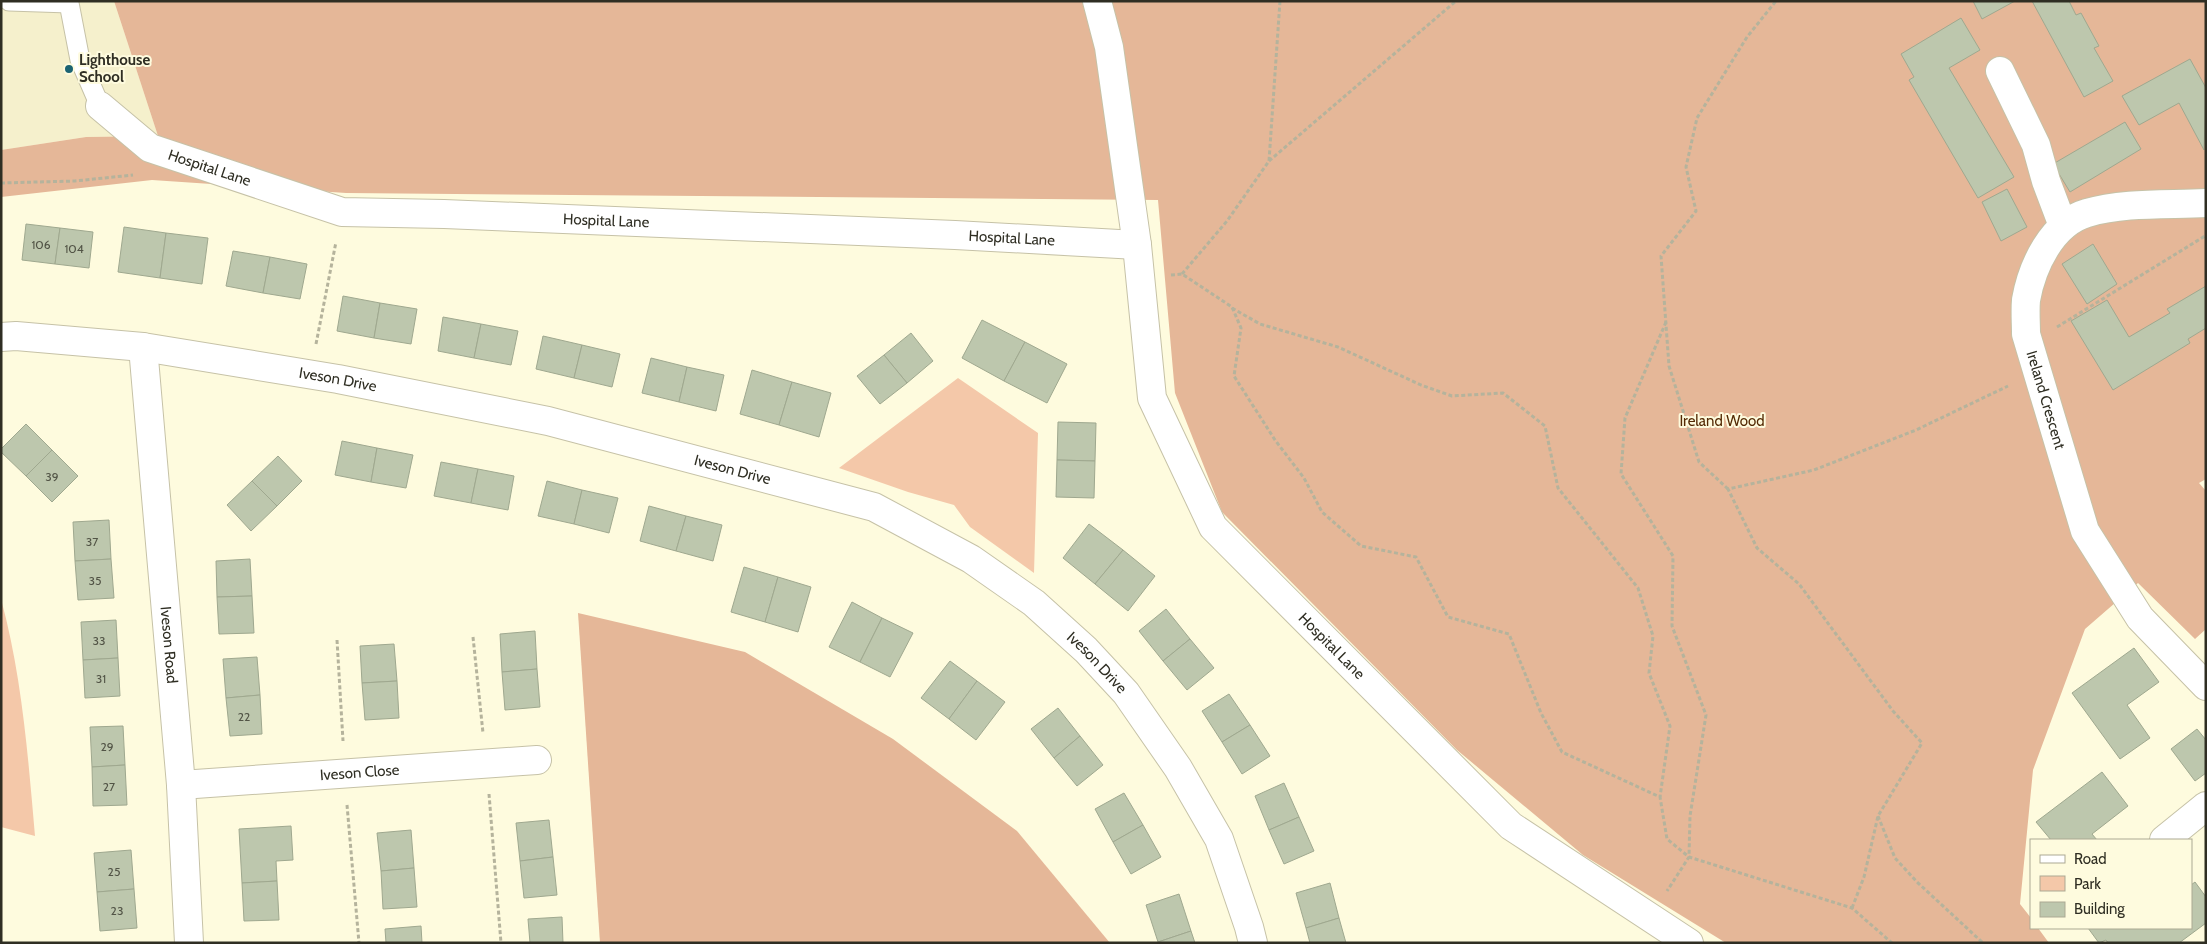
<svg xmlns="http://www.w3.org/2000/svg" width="2207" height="944" font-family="Cabin,sans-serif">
  <rect width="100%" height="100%" fill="#fefbde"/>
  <!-- built -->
  <polygon fill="#f5f0cc" points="1,1 114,1 158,136 86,137 1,150"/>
  <!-- green -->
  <g fill="#f4c8a9">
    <polygon points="958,378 1038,433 1034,573 970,527 954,505 908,492 839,468"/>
    <path d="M1,599C22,676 28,756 35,836L1,827Z"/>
  </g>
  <!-- forest -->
  <g fill="#e5b798">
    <polygon points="114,1 2206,1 2206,479 2199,483 2206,491 2206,629 2195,639 2138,583 2085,629 2033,770 2020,904 2031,918 2031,928 2038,928 2049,943 1726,943 1583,855 1457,750 1222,512 1175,393 1158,200 346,193 152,180 1,197 1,150 86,137 158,136"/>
    <polygon points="578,613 745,652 893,739 1017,831 1110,943 600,943"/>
  </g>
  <!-- building -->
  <g fill="#bdc7ad" stroke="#9fa88f">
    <polygon points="1973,1 2015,1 1982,19"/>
    <polygon points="2032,1 2069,1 2076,15 2081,13 2099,46 2094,48 2113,81 2084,97"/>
    <polygon points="1961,18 1980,50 1949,68 2014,177 1978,198 1909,80 1914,77 1901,54"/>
    <polygon points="2190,59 2206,88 2204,150 2179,103 2139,125 2122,96"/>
    <polygon points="2125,122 2141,149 2070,192 2053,164"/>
    <polygon points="2007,189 2027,227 2001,241 1982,202"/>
    <polygon points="26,224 60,228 55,264 22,260"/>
    <polygon points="124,227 166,233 160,278 118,272"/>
    <polygon points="60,228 93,232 89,268 55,264"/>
    <polygon points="166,233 208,238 202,284 160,278"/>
    <polygon points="2093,244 2117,284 2087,304 2062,264"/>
    <polygon points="233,251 270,257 263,293 226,286"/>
    <polygon points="270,257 307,264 300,299 263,293"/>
    <polygon points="2206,286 2206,328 2188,339 2190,343 2113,390 2071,321 2107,300 2129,337 2170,313 2167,309"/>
    <polygon points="343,296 380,303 374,338 337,331"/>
    <polygon points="380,303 417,309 411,344 374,338"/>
    <polygon points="443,317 481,324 474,358 438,351"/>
    <polygon points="982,320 1025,342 1004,381 962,358"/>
    <polygon points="481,324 518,331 511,365 474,358"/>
    <polygon points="911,333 933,361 907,383 884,355"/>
    <polygon points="543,336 582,345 574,378 536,369"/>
    <polygon points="1025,342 1067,364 1047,403 1004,381"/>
    <polygon points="582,345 620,354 612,387 574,378"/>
    <polygon points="884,355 907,383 880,404 857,376"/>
    <polygon points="651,358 687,367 679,402 642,393"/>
    <polygon points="687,367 724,375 716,411 679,402"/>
    <polygon points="752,370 792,382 779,425 740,414"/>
    <polygon points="792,382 831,393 819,437 779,425"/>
    <polygon points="1058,422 1096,423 1095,461 1057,460"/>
    <polygon points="26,424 52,450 26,476 1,452 1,449"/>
    <polygon points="342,441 377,448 371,482 335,475"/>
    <polygon points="377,448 413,455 406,488 371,482"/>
    <polygon points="52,450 78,476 52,502 26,476"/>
    <polygon points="278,456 302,481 277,506 252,481"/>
    <polygon points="1057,460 1095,461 1094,498 1056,497"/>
    <polygon points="441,462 478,469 471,503 434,496"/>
    <polygon points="478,469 514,476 508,510 471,503"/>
    <polygon points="252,481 277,506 251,531 227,505"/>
    <polygon points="547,481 582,490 574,524 538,516"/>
    <polygon points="582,490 618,498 609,533 574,524"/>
    <polygon points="649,506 686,516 676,551 640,541"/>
    <polygon points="686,516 722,525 713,561 676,551"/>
    <polygon points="109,520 111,559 75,561 73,522"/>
    <polygon points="1089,524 1123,550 1095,584 1063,558"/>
    <polygon points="1123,550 1155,576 1128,611 1095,584"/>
    <polygon points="111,559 114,598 78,600 75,561"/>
    <polygon points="250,559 252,596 217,597 216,561"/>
    <polygon points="744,567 778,577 765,622 731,612"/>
    <polygon points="778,577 811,587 798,632 765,622"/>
    <polygon points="252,596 254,633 219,634 217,597"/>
    <polygon points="852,602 882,618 860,662 829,647"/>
    <polygon points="1166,609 1190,639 1163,661 1139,631"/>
    <polygon points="882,618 913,633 890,677 860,662"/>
    <polygon points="116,620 118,658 83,660 81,622"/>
    <polygon points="535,631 537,669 502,672 500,634"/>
    <polygon points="1190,639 1214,668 1187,690 1163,661"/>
    <polygon points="394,644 397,681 362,683 360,646"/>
    <polygon points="2134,648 2159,682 2127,705 2150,738 2120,759 2072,693"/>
    <polygon points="257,657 260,695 226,698 223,659"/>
    <polygon points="118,658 120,696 85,698 83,660"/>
    <polygon points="950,661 977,681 949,719 921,698"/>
    <polygon points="537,669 540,707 505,710 502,672"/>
    <polygon points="397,681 399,718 365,720 362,683"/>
    <polygon points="977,681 1005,702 976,740 949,719"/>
    <polygon points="1229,694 1250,725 1222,742 1202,711"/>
    <polygon points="260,695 262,734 230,736 226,698"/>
    <polygon points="1058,708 1080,736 1054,758 1031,729"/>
    <polygon points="1250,725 1270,756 1242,774 1222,742"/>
    <polygon points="123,726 125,765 92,767 90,727"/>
    <polygon points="2197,729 2206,740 2206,773 2195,781 2171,749"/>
    <polygon points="1080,736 1103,765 1077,786 1054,758"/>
    <polygon points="125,765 127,805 93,806 92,767"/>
    <polygon points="2102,772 2128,806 2092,834 2097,840 2051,840 2036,822"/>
    <polygon points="1284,783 1299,817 1269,830 1255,796"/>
    <polygon points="1124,793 1143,825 1113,842 1095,809"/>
    <polygon points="1299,817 1314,851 1284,864 1269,830"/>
    <polygon points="549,820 553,857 520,861 516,823"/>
    <polygon points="1143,825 1161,857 1131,874 1113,842"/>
    <polygon points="291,826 293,860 276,861 277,881 242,883 239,829"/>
    <polygon points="411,830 414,868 381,871 377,833"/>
    <polygon points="131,850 134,889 97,892 94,853"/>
    <polygon points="553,857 557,895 524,898 520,861"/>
    <polygon points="414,868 417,907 383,909 381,871"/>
    <polygon points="277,881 279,920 244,921 242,883"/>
    <polygon points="2195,882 2206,897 2206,923 2179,943 2108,943 2106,940 2099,943 2088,928 2191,928 2191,885"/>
    <polygon points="1330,883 1339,918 1306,928 1296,893"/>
    <polygon points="134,889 137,928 100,931 97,892"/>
    <polygon points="1179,894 1191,931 1158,942 1146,905"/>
    <polygon points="562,917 563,943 530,943 528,919"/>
    <polygon points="1339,918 1346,943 1310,943 1306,928"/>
    <polygon points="421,926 422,943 386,943 385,929"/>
    <polygon points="1191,931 1195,943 1158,943 1158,942"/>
  </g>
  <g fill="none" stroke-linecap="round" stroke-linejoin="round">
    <defs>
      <polyline id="service" points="9,1 69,3 80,60 100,106"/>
      <g id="minor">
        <path id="s1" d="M1097,1L1109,47L1137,245L1152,398L1213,527L1511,826L1689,943"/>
        <polyline points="2000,71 2036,145 2046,181 2063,226"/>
        <path id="s2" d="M100,106L150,148L342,212L444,214L955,235L1137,245"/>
        <path id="s3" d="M2206,203C2167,205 2124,202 2087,213C2052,223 2032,266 2026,300C2025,311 2026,323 2026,334L2085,531L2140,618L2206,686"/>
        <path id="s4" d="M1,337L16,336L143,347L338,379L548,421L874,507L971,559L1034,603L1086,650L1126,693L1178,768L1219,839L1249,927L1253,943"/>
        <path id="s5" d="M143,347L181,785L189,943"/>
        <path id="s6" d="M181,785L537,760"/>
        <polyline points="2164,840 2206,806"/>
      </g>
    </defs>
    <!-- service casing -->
    <use href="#service" stroke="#c6c2a7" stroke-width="21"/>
    <!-- minor casing -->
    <use href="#minor" stroke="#c6c2a7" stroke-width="30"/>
    <!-- path -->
    <g stroke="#b5b39c" stroke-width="3" stroke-dasharray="4 2.5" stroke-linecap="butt">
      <polyline points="1269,161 1456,1"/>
      <polyline points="1,183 75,181 133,175"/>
      <polyline points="1182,274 1227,221 1269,161 1280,1"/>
      <polyline points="1171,275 1182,274 1232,307 1241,328 1234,376 1275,440 1304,478 1322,512 1361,546 1416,557 1448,617 1509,634 1541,713 1562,752 1660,797 1667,839 1689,857 1852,908 1892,943"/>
      <polyline points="1232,308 1260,324 1338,347 1421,385 1452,396 1503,393 1545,426 1558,488 1638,588 1653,636 1649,673 1670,726 1660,797"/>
      <polyline points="1666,322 1625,418 1621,474 1673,556 1672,626 1706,715 1690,816 1689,857 1667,891"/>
      <polyline points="2057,327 2205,236"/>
      <polyline points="316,344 336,242"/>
      <polyline points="1728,489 1699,462 1669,366 1661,256 1696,211 1686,167 1697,118 1747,37 1776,1"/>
      <polyline points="473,637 483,733"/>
      <polyline points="337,640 343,741"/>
      <polyline points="489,794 501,943"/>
      <polyline points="347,805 359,943"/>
      <polyline points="1878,816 1895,858 1917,882 1983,943"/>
      <polyline points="1852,908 1864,877 1878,816 1922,743 1893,711 1799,584 1757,548 1728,489 1814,470 1916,430 2008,386"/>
    </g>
    <!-- service -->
    <use href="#service" stroke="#fff" stroke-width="19"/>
    <!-- minor -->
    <use href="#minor" stroke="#fff" stroke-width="28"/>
  </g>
  <!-- markers -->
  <circle fill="#1b6372" stroke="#fefbde" stroke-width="2" cx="69" cy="69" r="5"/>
  <g text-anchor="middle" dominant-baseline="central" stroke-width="4" stroke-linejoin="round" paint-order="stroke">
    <!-- number labels -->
    <g font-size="12" fill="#525446">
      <text x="41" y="244">106</text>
      <text x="74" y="248">104</text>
      <text x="52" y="476">39</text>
      <text x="92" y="541">37</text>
      <text x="95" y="580">35</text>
      <text x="99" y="640">33</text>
      <text x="101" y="678">31</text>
      <text x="244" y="716">22</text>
      <text x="107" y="746">29</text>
      <text x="109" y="786">27</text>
      <text x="114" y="871">25</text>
      <text x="117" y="910">23</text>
    </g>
    <!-- poi labels -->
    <g font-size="15" font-weight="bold" fill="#2f2e23" stroke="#fefbde" text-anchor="start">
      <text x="79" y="60">Lighthouse<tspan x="79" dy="17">School</tspan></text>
    </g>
    <!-- street labels -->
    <g font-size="15" fill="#2f2e23" stroke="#fefbde">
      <text stroke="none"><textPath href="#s2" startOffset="128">Hospital Lane</textPath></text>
      <text stroke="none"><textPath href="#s2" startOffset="532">Hospital Lane</textPath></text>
      <text stroke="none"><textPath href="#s2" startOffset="938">Hospital Lane</textPath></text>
      <text stroke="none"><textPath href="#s4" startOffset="340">Iveson Drive</textPath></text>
      <text stroke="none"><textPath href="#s3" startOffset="334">Ireland Crescent</textPath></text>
      <text stroke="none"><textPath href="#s4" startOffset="745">Iveson Drive</textPath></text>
      <text stroke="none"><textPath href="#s5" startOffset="299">Iveson Road</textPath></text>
      <text stroke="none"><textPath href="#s1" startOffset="712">Hospital Lane</textPath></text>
      <text stroke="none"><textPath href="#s4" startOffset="1165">Iveson Drive</textPath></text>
      <text stroke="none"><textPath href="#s6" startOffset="179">Iveson Close</textPath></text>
    </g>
    <!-- park labels -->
    <g font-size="15" fill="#542a04" stroke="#fefbde">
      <text x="1722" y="421">Ireland Wood</text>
    </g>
  </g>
  <!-- border -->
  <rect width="2207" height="944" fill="none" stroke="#2f2e23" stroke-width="5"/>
  <!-- legend -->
  <rect x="2030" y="839" width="162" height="90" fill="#fefbde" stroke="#aba993"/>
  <rect x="2040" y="855" width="25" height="8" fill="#ffffff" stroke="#aba993"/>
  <text x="2074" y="864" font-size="15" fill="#2f2e23">Road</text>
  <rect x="2040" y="876" width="25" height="15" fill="#f4c8a9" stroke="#aba993"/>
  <text x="2074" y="889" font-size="15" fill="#2f2e23">Park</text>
  <rect x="2040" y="902" width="25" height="15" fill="#bdc7ad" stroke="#aba993"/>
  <text x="2074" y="914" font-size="15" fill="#2f2e23">Building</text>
</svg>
